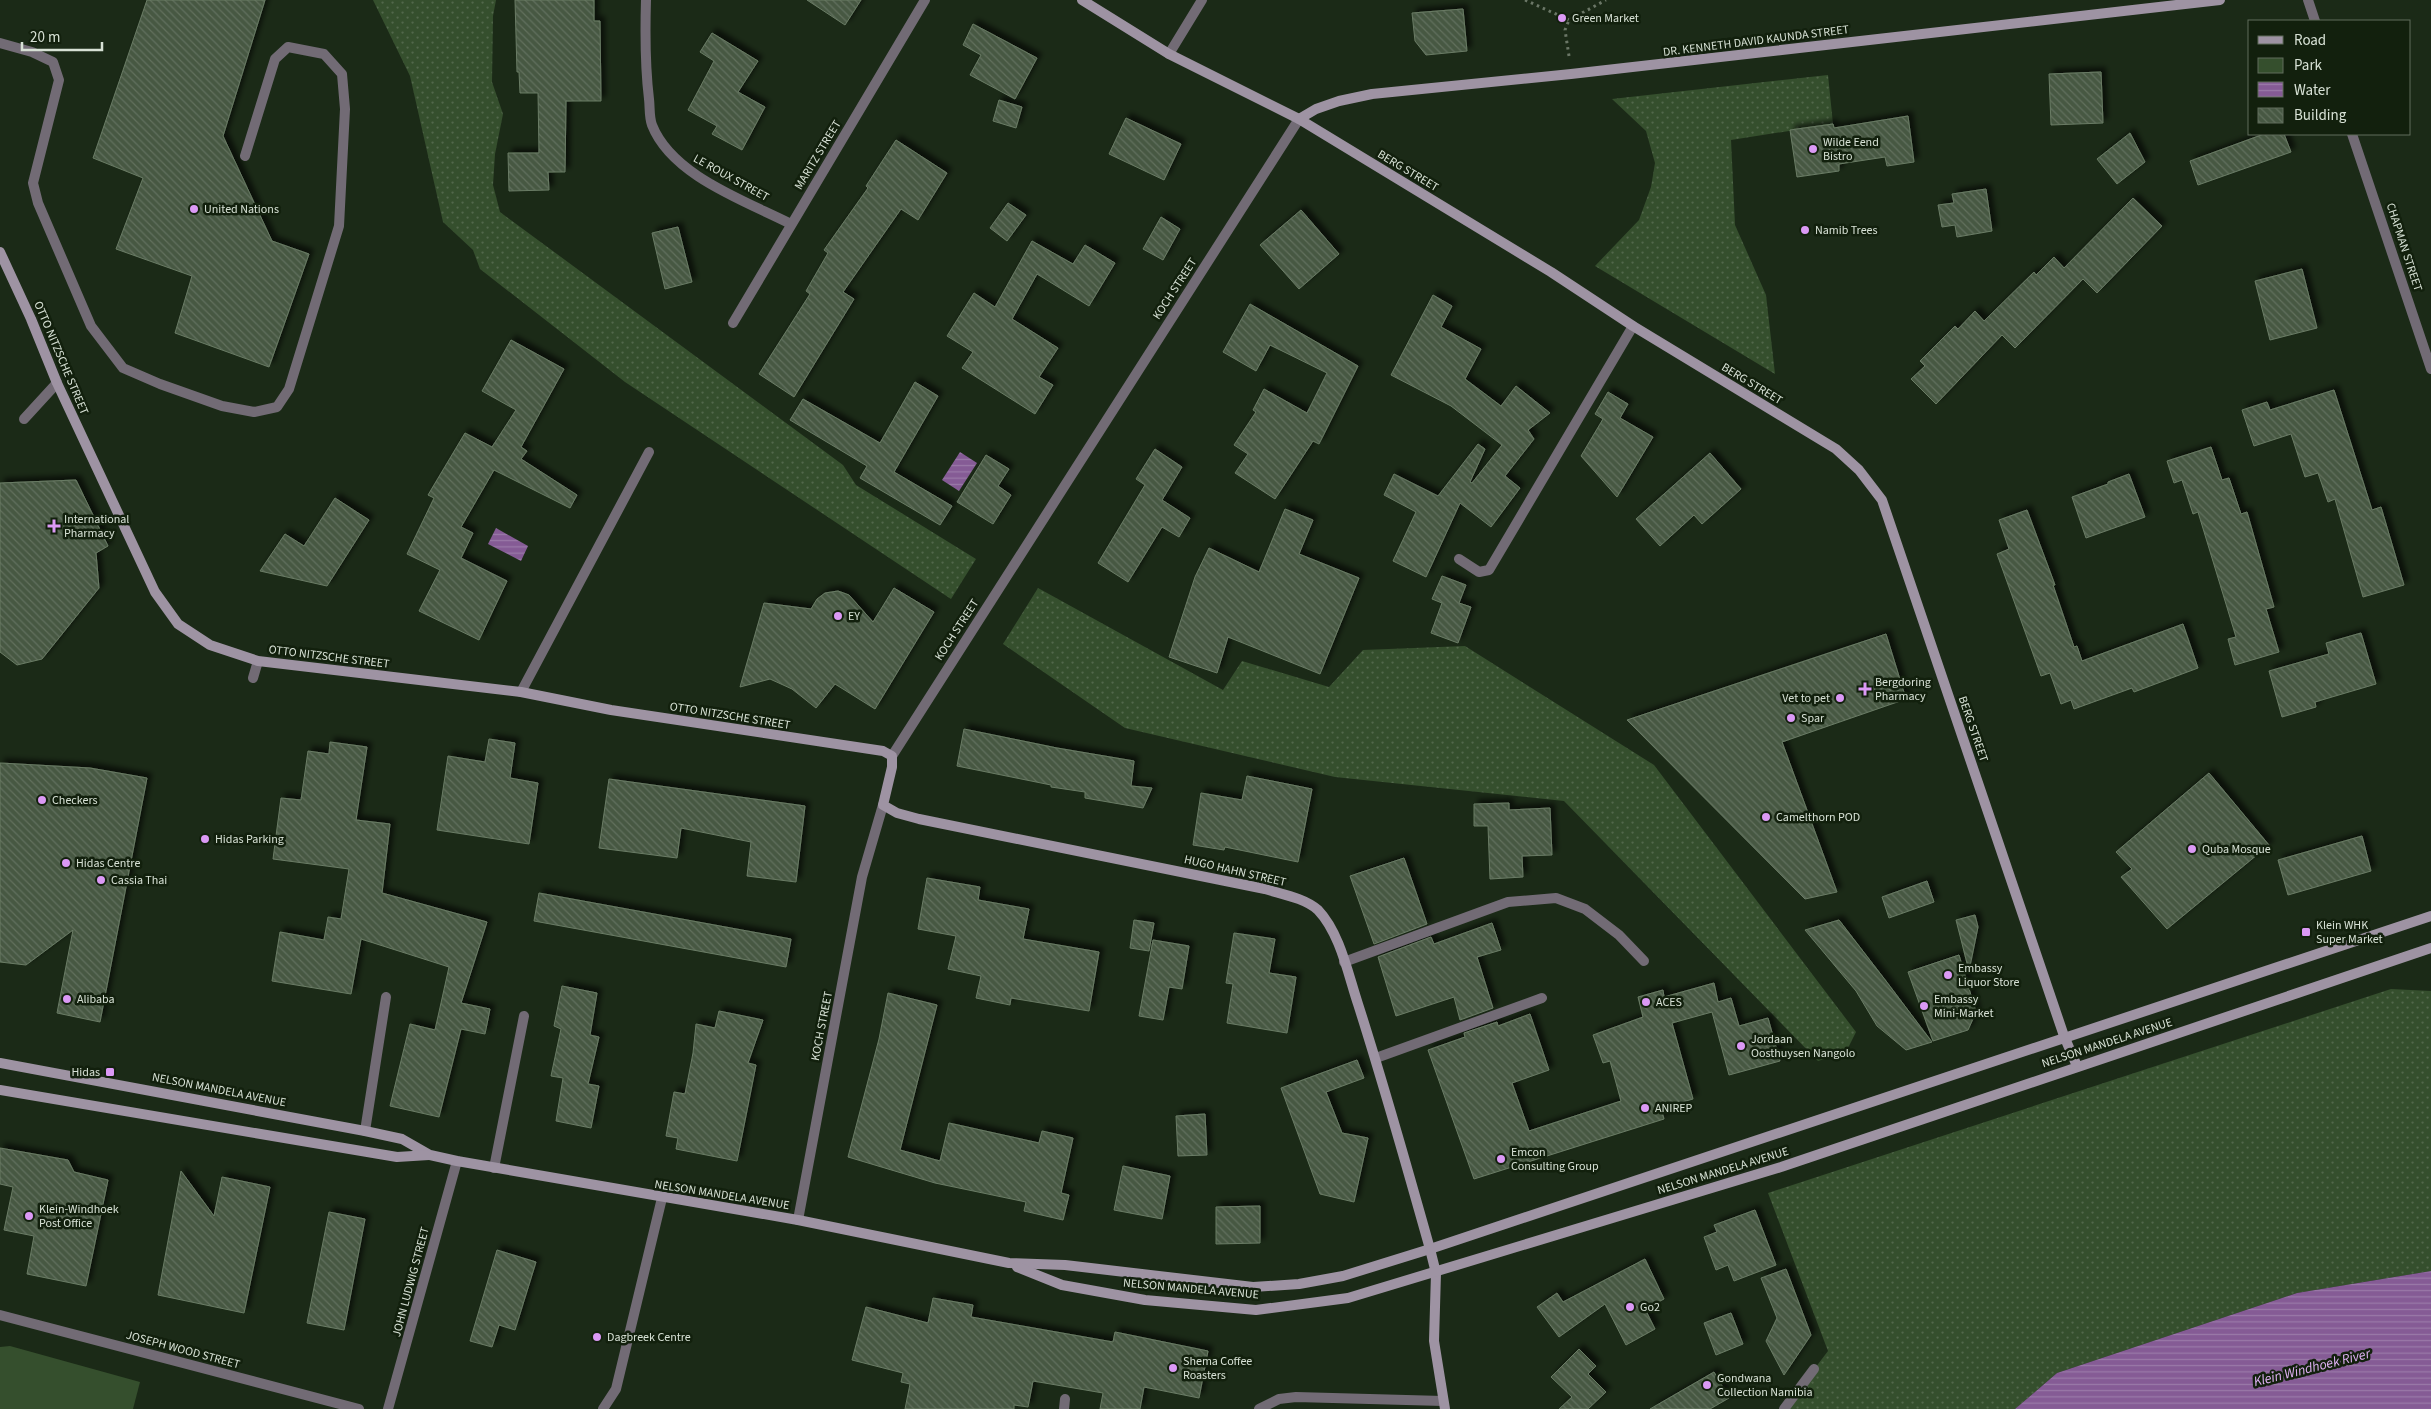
<svg xmlns="http://www.w3.org/2000/svg" width="2431" height="1409" font-family="'Source Sans 3',sans-serif">
  <defs>
    <pattern id="grass-dots" width="8" height="8" patternUnits="userSpaceOnUse" patternTransform="scale(1.25)"><rect width="8" height="8" fill="#354f2d"/><path d="M2 2h.1M6 6h.1" fill="none" stroke="#52684b" stroke-width="1.8" stroke-linecap="round"/></pattern>
    <pattern id="water-rules" width="6" height="5" patternUnits="userSpaceOnUse" patternTransform="scale(1.25)"><rect width="6" height="5" fill="#855b95"/><path d="M0 2.5h6" fill="none" stroke="#9b7aa8"/></pattern>
    <pattern id="building-back-hatch" width="6" height="6" patternUnits="userSpaceOnUse" patternTransform="scale(1.25)"><rect width="6" height="6" fill="#475843"/><path d="M-1 5l2 2M0 0l6 6M5-1l2 2" fill="none" stroke="#61705d"/></pattern>
    <filter id="shadow"><feDropShadow dx="4.5" dy="-4.5" stdDeviation="2.5" flood-color="#0009"/></filter>
  </defs>
  <rect width="100%" height="100%" fill="#1b2a17"/>
  <!-- grass -->
  <g fill="url(#grass-dots)">
    <polygon points="373,0 496,0 493,16 492,82 503,114 495,154 493,185 500,212 843,465 856,485 976,559 951,599 625,382 480,269 473,250 443,222 410,76"/>
    <polygon points="1828,75 1833,124 1731,140 1735,225 1766,295 1775,374 1595,266 1639,220 1651,187 1655,163 1646,131 1612,99"/>
    <polygon points="1038,588 1223,690 1242,661 1329,687 1363,650 1465,646 1654,765 1856,1032 1846,1052 1818,1061 1564,801 1335,777 1125,728 1003,644"/>
    <polygon points="2391,989 2431,991 2431,1271 2297,1293 2057,1373 2015,1409 1784,1409 1828,1351 1768,1193"/>
  </g>
  <!-- park -->
  <polygon fill="#354f2d" points="10,1346 140,1382 133,1409 0,1409 0,1347"/>
  <!-- water -->
  <g fill="url(#water-rules)">
    <polygon points="960,452 977,463 959,491 942,480"/>
    <polygon points="496,528 528,546 521,561 488,544"/>
    <polygon points="2431,1271 2431,1409 2015,1409 2057,1373 2297,1293"/>
  </g>
  <!-- building -->
  <g fill="url(#building-back-hatch)" stroke="#6a7c65" filter="url(#shadow)">
    <polygon points="147,0 265,0 223,136 272,241 309,254 269,367 175,333 192,276 116,249 143,178 93,158"/>
    <polygon points="515,0 594,0 594,21 600,21 601,101 566,101 565,172 548,172 549,190 509,191 508,153 539,153 538,93 520,93 519,72 517,72"/>
    <polygon points="807,0 861,0 845,25"/>
    <polygon points="1463,9 1467,51 1426,55 1415,41 1412,13"/>
    <polygon points="973,24 1037,58 1015,99 970,75 981,55 963,45"/>
    <polygon points="712,33 758,61 738,92 765,107 742,150 712,134 717,126 688,110 714,61 700,52"/>
    <polygon points="2101,72 2103,123 2051,125 2049,74"/>
    <polygon points="999,100 1022,107 1016,128 993,121"/>
    <polygon points="1908,116 1914,162 1887,166 1885,157 1839,164 1839,171 1797,177 1790,130 1833,124 1834,128"/>
    <polygon points="1126,118 1181,144 1164,180 1109,154"/>
    <polygon points="2130,133 2145,162 2117,184 2097,159"/>
    <polygon points="2264,134 2284,134 2291,152 2198,185 2190,161"/>
    <polygon points="896,140 947,173 918,220 901,209 843,292 854,299 794,397 759,374 810,294 806,291 828,253 824,250 868,188 866,186"/>
    <polygon points="1986,189 1992,231 1957,237 1955,225 1942,227 1938,205 1954,203 1952,194"/>
    <polygon points="2133,198 2162,226 2097,293 2083,279 2015,348 2002,335 1936,404 1911,379 1925,366 1920,361 1955,326 1958,329 1975,311 1984,321 2034,272 2036,275 2054,257 2064,268"/>
    <polygon points="1008,203 1026,215 1007,241 990,228"/>
    <polygon points="1301,210 1339,254 1299,289 1260,245"/>
    <polygon points="1161,217 1180,229 1163,260 1143,249"/>
    <polygon points="678,227 692,282 665,289 652,233"/>
    <polygon points="1032,241 1073,264 1085,245 1115,263 1089,306 1037,274 1012,319 1058,348 1039,377 1053,385 1035,414 962,368 973,352 947,336 974,293 995,307"/>
    <polygon points="2302,269 2317,328 2270,340 2255,281"/>
    <polygon points="1433,295 1452,306 1441,327 1481,349 1465,379 1501,406 1516,386 1550,413 1528,430 1534,439 1505,476 1520,488 1491,527 1460,503 1426,577 1393,561 1416,512 1384,495 1394,474 1438,496 1478,444 1485,449 1470,482 1472,483 1502,445 1451,406 1391,375"/>
    <polygon points="1250,304 1358,366 1319,444 1313,441 1275,499 1235,473 1248,454 1234,445 1256,412 1253,410 1264,389 1307,413 1327,373 1270,345 1256,371 1223,352"/>
    <polygon points="511,340 564,369 521,447 527,451 521,459 577,495 570,508 494,470 461,527 473,533 461,558 507,581 479,640 419,611 440,570 407,554 434,498 428,495 465,433 492,447 516,410 482,391"/>
    <polygon points="915,382 938,396 894,472 952,506 940,525 860,478 867,466 790,420 803,399 880,443"/>
    <polygon points="2334,390 2372,510 2381,507 2404,585 2363,597 2335,499 2328,502 2318,473 2305,477 2291,434 2254,446 2242,410 2267,402 2270,410"/>
    <polygon points="1608,392 1628,404 1620,418 1653,437 1617,497 1581,456 1603,419 1595,414"/>
    <polygon points="2211,447 2222,480 2229,478 2241,514 2247,512 2274,607 2266,609 2279,652 2235,665 2228,639 2236,637 2198,512 2193,514 2182,480 2174,483 2167,461"/>
    <polygon points="1155,449 1182,467 1162,500 1190,518 1179,537 1162,527 1128,582 1098,563 1145,485 1136,479"/>
    <polygon points="1710,453 1741,489 1702,524 1694,515 1660,546 1636,519"/>
    <polygon points="986,455 1009,469 998,486 1011,495 993,524 957,502"/>
    <polygon points="2129,474 2145,517 2086,538 2072,497 2108,484 2108,482"/>
    <polygon points="76,480 108,546 96,553 99,588 42,659 17,665 0,652 0,483"/>
    <polygon points="335,498 369,520 327,586 260,571 285,534 304,546"/>
    <polygon points="1285,509 1313,520 1299,554 1359,578 1320,674 1228,637 1217,673 1169,657 1195,577 1209,548 1259,572"/>
    <polygon points="2027,510 2055,585 2053,585 2074,647 2077,646 2082,661 2183,624 2198,668 2134,692 2132,688 2074,709 2071,700 2061,704 2050,673 2041,676 1997,554 2009,549 1999,520"/>
    <polygon points="1442,576 1466,585 1459,603 1471,607 1458,643 1431,633 1442,603 1432,599"/>
    <polygon points="894,588 934,612 875,709 835,684 816,708 792,689 770,679 740,687 764,603 811,609 817,599 825,593 838,591 849,595 873,622"/>
    <polygon points="2361,633 2376,684 2315,702 2316,707 2282,717 2269,671 2329,654 2326,643"/>
    <polygon points="1886,634 1906,699 1782,742 1837,892 1805,899 1627,720"/>
    <polygon points="964,729 1057,748 1134,761 1131,786 1152,788 1143,808 1085,798 1085,792 1051,787 1051,785 957,766"/>
    <polygon points="489,739 515,743 510,778 538,783 529,844 437,830 448,756 485,762"/>
    <polygon points="330,742 367,747 356,820 390,824 382,893 487,922 461,1003 490,1009 485,1034 461,1029 439,1117 390,1106 410,1024 435,1030 449,967 361,939 351,994 272,981 280,932 324,940 328,917 341,919 349,869 273,859 281,798 301,800 308,751 329,754"/>
    <polygon points="0,763 90,768 147,778 100,1022 57,1013 73,930 26,965 0,962"/>
    <polygon points="2209,773 2269,845 2167,929 2121,877 2132,869 2116,852"/>
    <polygon points="1247,776 1312,789 1298,862 1225,847 1224,850 1193,845 1201,793 1242,800"/>
    <polygon points="609,779 805,806 796,882 747,876 751,842 681,828 677,858 599,848"/>
    <polygon points="1509,803 1509,810 1550,808 1552,855 1522,856 1523,877 1490,879 1488,826 1474,826 1474,804"/>
    <polygon points="2362,836 2371,871 2288,895 2278,860"/>
    <polygon points="1404,858 1427,924 1374,944 1350,876"/>
    <polygon points="927,878 980,887 978,900 1029,909 1023,939 1099,952 1089,1011 1011,998 1010,1005 976,998 981,976 948,969 956,936 918,929"/>
    <polygon points="1927,881 1934,902 1889,918 1882,897"/>
    <polygon points="539,893 791,939 786,967 534,921"/>
    <polygon points="1975,915 1978,927 1969,971 1956,920"/>
    <polygon points="1134,920 1154,923 1149,951 1130,948"/>
    <polygon points="1839,920 1886,981 1932,1042 1906,1050 1877,1026 1856,991 1805,930"/>
    <polygon points="1492,923 1501,950 1477,957 1493,1008 1460,1020 1454,997 1396,1016 1378,957 1431,937 1434,944"/>
    <polygon points="1234,933 1275,939 1269,973 1296,977 1287,1033 1227,1023 1233,984 1226,983"/>
    <polygon points="1153,940 1189,946 1182,989 1169,987 1163,1020 1139,1016"/>
    <polygon points="1959,955 1976,1012 1968,1030 1933,1041 1908,972"/>
    <polygon points="1714,983 1718,1002 1731,998 1739,1026 1768,1018 1780,1061 1729,1075 1712,1012 1672,1023 1693,1099 1661,1108 1664,1119 1474,1179 1428,1050 1465,1037 1464,1033 1497,1022 1498,1026 1530,1014 1549,1070 1512,1083 1529,1131 1621,1101 1610,1061 1603,1063 1593,1035 1643,1017 1638,997 1663,990 1664,997"/>
    <polygon points="562,986 597,993 590,1035 599,1037 588,1084 599,1086 591,1128 556,1121 563,1078 551,1076 561,1029 554,1026"/>
    <polygon points="888,993 937,1005 900,1150 940,1161 949,1123 1039,1143 1042,1131 1073,1138 1061,1193 1069,1195 1063,1220 1024,1211 1026,1202 935,1183 848,1157 879,1039"/>
    <polygon points="719,1011 763,1020 748,1063 756,1065 737,1161 676,1149 678,1138 666,1136 674,1092 685,1094 693,1053 696,1024 715,1028"/>
    <polygon points="1357,1060 1364,1078 1326,1092 1342,1133 1368,1138 1354,1202 1320,1194 1281,1088"/>
    <polygon points="1205,1114 1207,1155 1178,1156 1176,1116"/>
    <polygon points="0,1148 68,1160 74,1172 108,1180 86,1286 27,1274 34,1236 4,1230 13,1187 0,1184"/>
    <polygon points="1123,1166 1170,1176 1162,1219 1114,1210"/>
    <polygon points="181,1171 214,1216 222,1177 270,1187 244,1313 158,1295"/>
    <polygon points="1260,1206 1260,1243 1216,1244 1216,1207"/>
    <polygon points="1755,1210 1776,1265 1734,1281 1728,1265 1716,1270 1704,1237 1717,1232 1714,1225"/>
    <polygon points="329,1212 365,1219 344,1330 307,1323"/>
    <polygon points="497,1250 536,1262 515,1330 499,1325 492,1347 470,1341"/>
    <polygon points="1645,1259 1664,1299 1645,1309 1655,1329 1626,1345 1605,1304 1559,1337 1537,1307 1557,1293 1563,1302"/>
    <polygon points="1786,1269 1811,1335 1784,1375 1766,1341 1777,1318 1761,1278"/>
    <polygon points="933,1298 973,1305 971,1317 1113,1342 1115,1332 1208,1351 1199,1398 1144,1387 1140,1409 1100,1409 1103,1393 1033,1381 1028,1407 1014,1405 1014,1409 905,1409 910,1384 901,1382 903,1373 852,1360 866,1307 928,1323"/>
    <polygon points="1731,1313 1743,1344 1716,1355 1704,1323"/>
    <polygon points="1579,1349 1596,1366 1588,1374 1606,1392 1588,1409 1559,1409 1572,1397 1551,1377"/>
    <polygon points="1714,1372 1729,1398 1710,1409 1650,1409"/>
  </g>
  <g fill="none" stroke-linecap="round" stroke-linejoin="round">
    <!-- path -->
    <g stroke="#6b7767" stroke-width="3" stroke-dasharray="2.5 4" stroke-linecap="butt">
      <polyline points="1525,0 1569,20"/>
      <polyline points="1569,56 1565,30 1569,20 1606,0"/>
    </g>
    <!-- lane -->
    <g stroke="#726b75" stroke-width="10">
      <polyline points="0,43 32,52 53,62 59,80 33,183 38,203 91,326 123,368 160,384 222,406 254,412 277,407 289,389 339,226 345,109 342,74 324,54 288,47 275,59 245,156"/>
      <polyline points="24,419 57,383"/>
      <polyline points="253,678 258,661"/>
      <polyline points="1344,962 1508,902 1556,898 1585,909 1619,935 1644,961"/>
      <polyline points="1376,1058 1542,998"/>
      <polyline points="365,1131 386,997"/>
      <polyline points="494,1168 524,1016"/>
      <polyline points="603,1409 616,1389 662,1198"/>
      <polyline points="1064,1409 1065,1399"/>
      <polyline points="1784,1409 1814,1369"/>
    </g>
    <!-- street -->
    <g stroke="#726b75" stroke-width="10">
      <path d="M646,0C645,33 645,66 649,99C650,107 649,117 652,125C672,176 746,201 791,224"/>
      <polyline points="2308,0 2315,21"/>
      <polyline points="1169,54 1202,0"/>
      <polyline points="2352,134 2431,369"/>
      <polyline points="733,323 925,0"/>
      <polyline points="1459,559 1479,572 1489,570 1633,326"/>
      <polyline points="521,692 649,452"/>
      <polyline points="892,756 1299,119"/>
      <polyline points="798,1220 862,877 883,805"/>
      <polyline points="0,1315 359,1409"/>
      <polyline points="388,1409 457,1161"/>
      <polyline points="1259,1409 1279,1399 1296,1397 1443,1401"/>
    </g>
    <!-- secondary -->
    <g stroke="#9e93a3" stroke-width="10">
      <polyline points="1082,0 1169,54 1299,119 1551,272 1633,326 1836,449 1859,470 1882,500 2064,1036 2077,1066"/>
      <polyline points="1299,119 1316,109 1339,101 1372,94 1571,74 2220,0"/>
      <path d="M0,252L31,319L57,383L155,592L178,624L210,645L258,661L521,692L611,710L883,751L892,756V767L883,805L897,813L919,819L1265,889C1281,894 1305,898 1318,910C1340,933 1348,974 1358,1004C1384,1085 1407,1167 1430,1249L1436,1273L1434,1341L1445,1409"/>
      <polyline points="0,1063 365,1131 402,1139 430,1155 457,1161 798,1220 1009,1263 1065,1265 1253,1287 1299,1284 1343,1276 1430,1249 2431,916"/>
      <polyline points="0,1090 397,1157 429,1155"/>
      <polyline points="1017,1267 1062,1285 1145,1300 1256,1310 1348,1298 1781,1167 2431,948"/>
    </g>
  </g>
  <!-- markers -->
  <g fill="#db99f5" stroke="#12200d" stroke-width="2">
    <circle cx="1562" cy="18" r="5"/>
    <circle cx="1813" cy="149" r="5"/>
    <circle cx="194" cy="209" r="5"/>
    <circle cx="1805" cy="230" r="5"/>
    <path d="M51.5 518.5h5v5h5v5h-5v5h-5v-5h-5v-5h5z"/>
    <circle cx="838" cy="616" r="5"/>
    <path d="M1862.5 681.5h5v5h5v5h-5v5h-5v-5h-5v-5h5z"/>
    <circle cx="1840" cy="698" r="5"/>
    <circle cx="1791" cy="718" r="5"/>
    <circle cx="42" cy="800" r="5"/>
    <circle cx="1766" cy="817" r="5"/>
    <circle cx="205" cy="839" r="5"/>
    <circle cx="2192" cy="849" r="5"/>
    <circle cx="66" cy="863" r="5"/>
    <circle cx="101" cy="880" r="5"/>
    <rect x="2301" y="927" width="10" height="10" rx="2.5"/>
    <circle cx="1948" cy="975" r="5"/>
    <circle cx="67" cy="999" r="5"/>
    <circle cx="1646" cy="1002" r="5"/>
    <circle cx="1924" cy="1006" r="5"/>
    <circle cx="1741" cy="1046" r="5"/>
    <rect x="105" y="1067" width="10" height="10" rx="2.5"/>
    <circle cx="1645" cy="1108" r="5"/>
    <circle cx="1501" cy="1159" r="5"/>
    <circle cx="29" cy="1216" r="5"/>
    <circle cx="1630" cy="1307" r="5"/>
    <circle cx="597" cy="1337" r="5"/>
    <circle cx="1173" cy="1368" r="5"/>
    <circle cx="1707" cy="1385" r="5"/>
  </g>
  <g text-anchor="middle" dominant-baseline="central" stroke-width="5" stroke-linejoin="round" paint-order="stroke">
    <!-- poi labels -->
    <g font-size="12" fill="#d7e1d5" stroke="#12200d" text-anchor="start">
      <text x="1572" y="18">Green Market</text>
      <text x="1823" y="142">Wilde Eend<tspan x="1823" dy="14">Bistro</tspan></text>
      <text x="204" y="209">United Nations</text>
      <text x="1815" y="230">Namib Trees</text>
      <text x="64" y="519">International<tspan x="64" dy="14">Pharmacy</tspan></text>
      <text x="848" y="616">EY</text>
      <text x="1875" y="682">Bergdoring<tspan x="1875" dy="14">Pharmacy</tspan></text>
      <text x="1830" y="698" text-anchor="end">Vet to pet</text>
      <text x="1801" y="718">Spar</text>
      <text x="52" y="800">Checkers</text>
      <text x="1776" y="817">Camelthorn POD</text>
      <text x="215" y="839">Hidas Parking</text>
      <text x="2202" y="849">Quba Mosque</text>
      <text x="76" y="863">Hidas Centre</text>
      <text x="111" y="880">Cassia Thai</text>
      <text x="2316" y="925">Klein WHK<tspan x="2316" dy="14">Super Market</tspan></text>
      <text x="1958" y="968">Embassy<tspan x="1958" dy="14">Liquor Store</tspan></text>
      <text x="77" y="999">Alibaba</text>
      <text x="1934" y="999">Embassy<tspan x="1934" dy="14">Mini-Market</tspan></text>
      <text x="1656" y="1002">ACES</text>
      <text x="1751" y="1039">Jordaan<tspan x="1751" dy="14">Oosthuysen Nangolo</tspan></text>
      <text x="100" y="1072" text-anchor="end">Hidas</text>
      <text x="1655" y="1108">ANIREP</text>
      <text x="1511" y="1152">Emcon<tspan x="1511" dy="14">Consulting Group</tspan></text>
      <text x="39" y="1209">Klein-Windhoek<tspan x="39" dy="14">Post Office</tspan></text>
      <text x="1640" y="1307">Go2</text>
      <text x="607" y="1337">Dagbreek Centre</text>
      <text x="1183" y="1361">Shema Coffee<tspan x="1183" dy="14">Roasters</tspan></text>
      <text x="1717" y="1378">Gondwana<tspan x="1717" dy="14">Collection Namibia</tspan></text>
    </g>
    <!-- street labels -->
    <g font-size="12" fill="#d7e1d5" stroke="#12200d">
      <text transform="translate(1756 41) rotate(-7)">DR. KENNETH DAVID KAUNDA STREET</text>
      <text transform="translate(818 155) rotate(-59)">MARITZ STREET</text>
      <text transform="translate(1408 171) rotate(31)">BERG STREET</text>
      <text transform="translate(731 178) rotate(29)">LE ROUX STREET</text>
      <text transform="translate(2404 247) rotate(72)">CHAPMAN STREET</text>
      <text transform="translate(1175 289) rotate(-57)">KOCH STREET</text>
      <text transform="translate(61 358) rotate(67)">OTTO NITZSCHE STREET</text>
      <text transform="translate(1752 384) rotate(31)">BERG STREET</text>
      <text transform="translate(957 630) rotate(-57)">KOCH STREET</text>
      <text transform="translate(329 657) rotate(7)">OTTO NITZSCHE STREET</text>
      <text transform="translate(730 716) rotate(9)">OTTO NITZSCHE STREET</text>
      <text transform="translate(1973 729) rotate(71)">BERG STREET</text>
      <text transform="translate(1235 871) rotate(13)">HUGO HAHN STREET</text>
      <text transform="translate(822 1026) rotate(-79)">KOCH STREET</text>
      <text transform="translate(2107 1043) rotate(-18)">NELSON MANDELA AVENUE</text>
      <text transform="translate(219 1090) rotate(11)">NELSON MANDELA AVENUE</text>
      <text transform="translate(1723 1171) rotate(-17)">NELSON MANDELA AVENUE</text>
      <text transform="translate(722 1195) rotate(9)">NELSON MANDELA AVENUE</text>
      <text transform="translate(411 1282) rotate(-75)">JOHN LUDWIG STREET</text>
      <text transform="translate(1191 1289) rotate(5)">NELSON MANDELA AVENUE</text>
      <text transform="translate(183 1350) rotate(15)">JOSEPH WOOD STREET</text>
    </g>
    <!-- water labels -->
    <g font-size="14" font-style="italic" fill="#e1b2f5" stroke="#12200d">
      <text transform="translate(2312 1368) rotate(-14)">Klein Windhoek River</text>
    </g>
  </g>
  <!-- legend -->
  <rect x="2248" y="20" width="162" height="115" fill="#12200d" stroke="#616d5d"/>
  <rect x="2258" y="36" width="25" height="8" fill="#9e93a3" stroke="#616d5d"/>
  <text x="2294" y="45" font-size="15" fill="#d7e1d5">Road</text>
  <rect x="2258" y="58" width="25" height="15" fill="#354f2d" stroke="#616d5d"/>
  <text x="2294" y="70" font-size="15" fill="#d7e1d5">Park</text>
  <rect x="2258" y="82" width="25" height="15" fill="url(#water-rules)" stroke="#616d5d"/>
  <text x="2294" y="95" font-size="15" fill="#d7e1d5">Water</text>
  <rect x="2258" y="108" width="25" height="15" fill="url(#building-back-hatch)" stroke="#616d5d"/>
  <text x="2294" y="120" font-size="15" fill="#d7e1d5">Building</text>
  <!-- scale -->
  <path d="M22 42v8h80v-8" fill="none" stroke="#d7e1d5" stroke-width="2.5"/>
  <text x="30" y="42" font-size="15" fill="#d7e1d5" stroke="#12200d" stroke-width="4" paint-order="stroke">20 m</text>
</svg>
